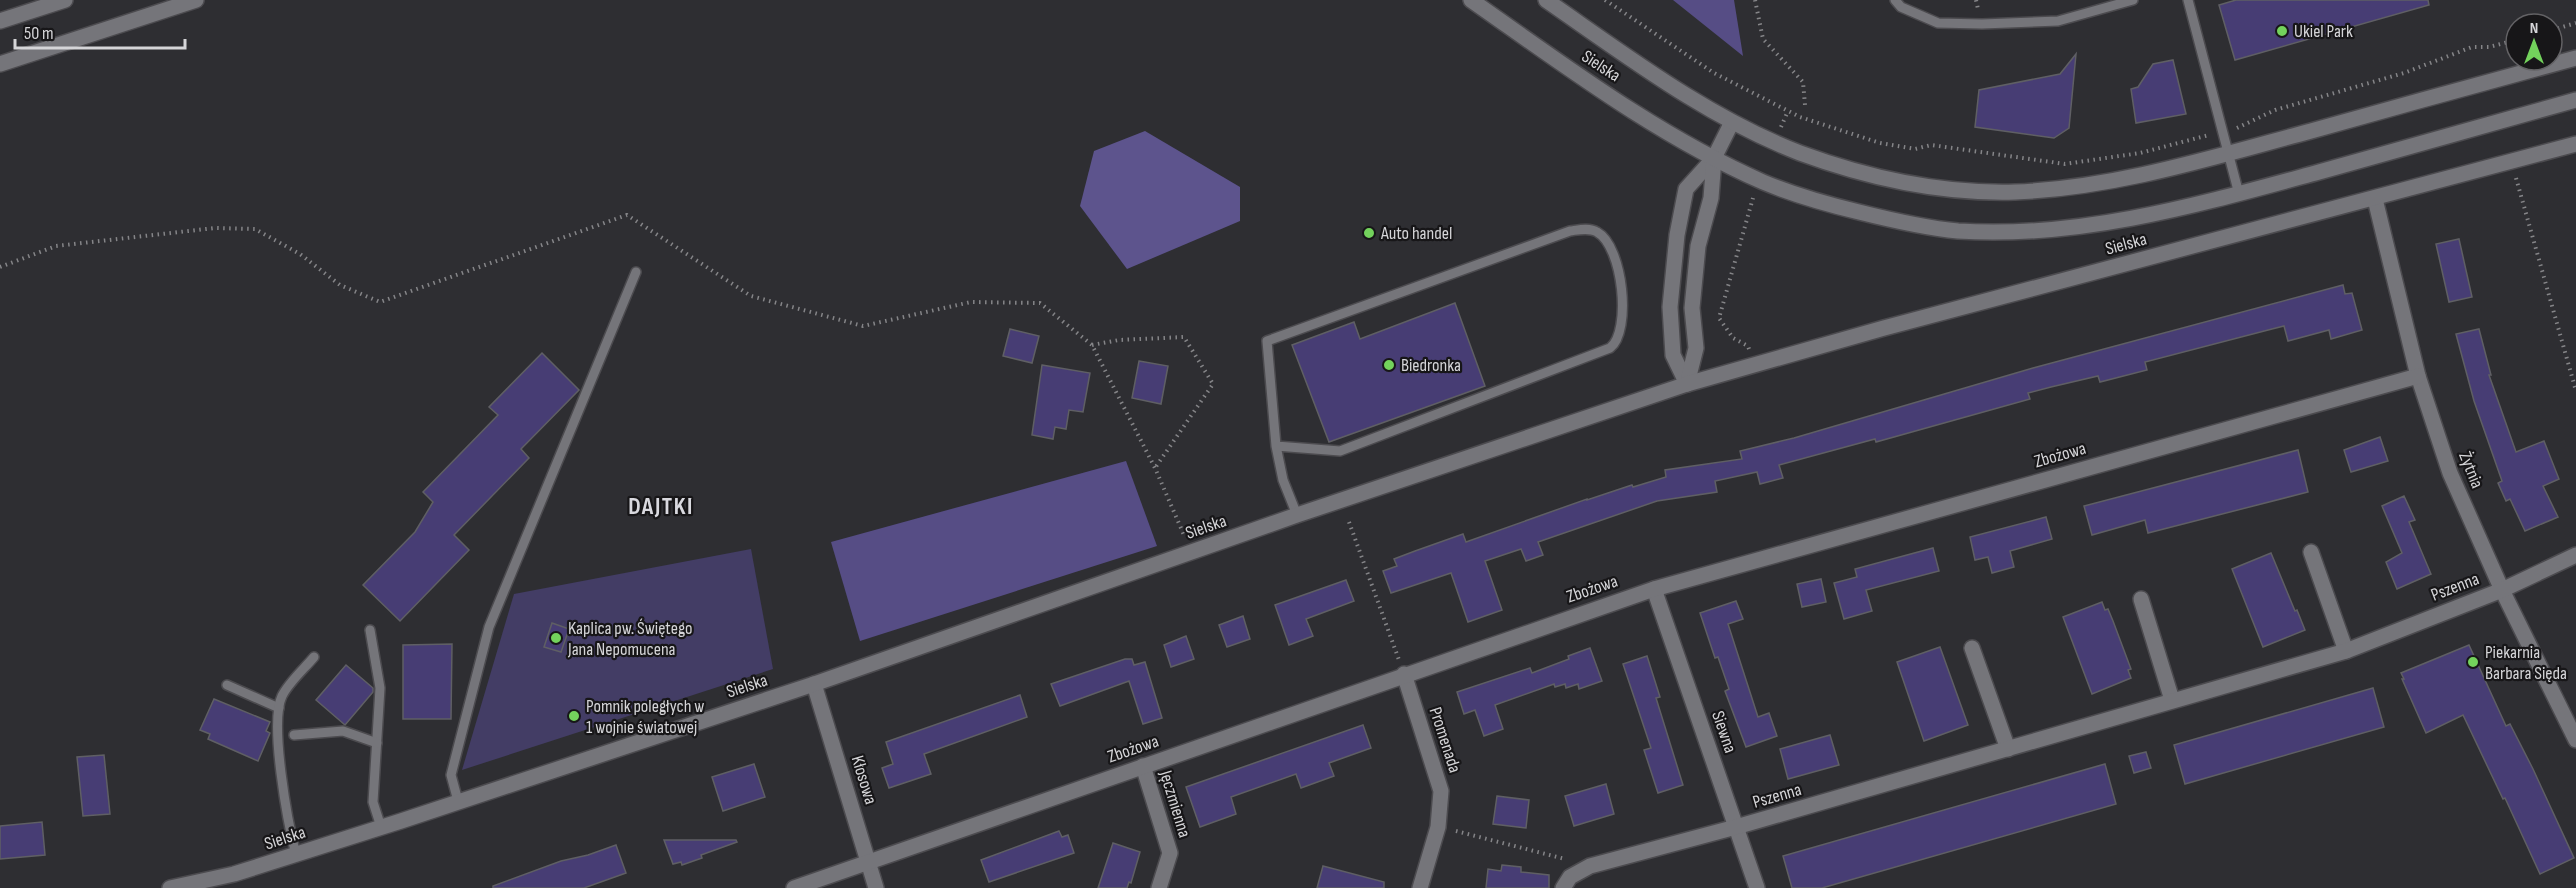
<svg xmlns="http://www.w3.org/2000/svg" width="2576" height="888" font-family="'Sofia Sans Condensed',sans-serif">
  <rect width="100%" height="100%" fill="#2e2e32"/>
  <!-- green -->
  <polygon fill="#433d65" points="751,549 773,669 462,770 514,594"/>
  <!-- forest -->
  <g fill="#564d85">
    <polygon points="1673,0 1734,0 1743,56"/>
    <polygon points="1126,461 1157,546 860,641 831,542"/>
  </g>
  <!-- water -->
  <polygon fill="#5d548d" points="1145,131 1240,187 1240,221 1127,269 1080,206 1094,151"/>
  <!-- building -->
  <g fill="#473d74" stroke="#5f5f64" stroke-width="1.5">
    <polygon points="2236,0 2428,0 2429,5 2235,60 2219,5"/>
    <polygon points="2076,54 2069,128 2054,138 1975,127 1979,90 2060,74"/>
    <polygon points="2173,60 2186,114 2136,123 2131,89 2138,87 2153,64"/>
    <polygon points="2459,239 2472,297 2449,302 2436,244"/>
    <polygon points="2343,285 2345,294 2352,293 2362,330 2331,339 2329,330 2288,341 2284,326 2272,329 2145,362 2147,370 2100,382 2098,376 2051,387 2028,393 2030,399 1876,442 1875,439 1779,465 1783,478 1760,484 1757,472 1715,481 1717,492 1657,501 1538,542 1543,555 1526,561 1521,549 1485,561 1502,610 1468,622 1451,573 1391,593 1383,571 1397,566 1394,559 1415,551 1463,534 1466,542 1587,499 1587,500 1632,485 1633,487 1666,477 1665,470 1742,459 1740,451 1794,438 2033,368"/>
    <polygon points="1455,303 1485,386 1329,442 1292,345 1354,322 1360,339"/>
    <polygon points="1010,329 1039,336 1032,363 1003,356"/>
    <polygon points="2479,329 2491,375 2489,375 2516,452 2544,441 2559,479 2543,486 2558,517 2525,531 2510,499 2506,501 2498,483 2502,481 2474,401 2456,334"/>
    <polygon points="542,353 579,390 521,449 529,458 454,535 469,550 400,621 363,585 415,532 433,502 423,492 498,415 489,407"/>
    <polygon points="1139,361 1168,366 1161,404 1132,398"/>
    <polygon points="1042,365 1090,373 1083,412 1069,410 1066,429 1055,427 1053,439 1032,435"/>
    <polygon points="2380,437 2388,461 2351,472 2344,450"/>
    <polygon points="2298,450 2308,492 2148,533 2145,520 2092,535 2084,506"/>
    <polygon points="2404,496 2415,520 2409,522 2431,574 2397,589 2386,562 2402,553 2382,506"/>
    <polygon points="2046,517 2052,539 2010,551 2014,567 1992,573 1988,557 1975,560 1970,537"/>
    <polygon points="1933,548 1939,571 1866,590 1872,611 1844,619 1834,583 1857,577 1855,569"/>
    <polygon points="2271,553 2295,611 2297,610 2305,630 2263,647 2232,569"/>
    <polygon points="1821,579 1826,602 1802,607 1797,584"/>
    <polygon points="1346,580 1354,601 1306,619 1313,636 1289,645 1275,605"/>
    <polygon points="1736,601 1743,619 1728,624 1758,717 1769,713 1777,736 1746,747 1725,691 1729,689 1718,657 1715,658 1700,613"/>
    <polygon points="2102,602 2105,610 2108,609 2113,621 2131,669 2128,670 2131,678 2092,694 2063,617"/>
    <polygon points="1243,616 1250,639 1227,647 1219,625"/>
    <polygon points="552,623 569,629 561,652 544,647"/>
    <polygon points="1186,636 1194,659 1171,667 1164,645"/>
    <polygon points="452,644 451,719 403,719 403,645"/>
    <polygon points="2469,645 2506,726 2510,724 2533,769 2574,858 2540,874 2505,798 2503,799 2463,715 2426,733 2402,679 2404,679 2401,673"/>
    <polygon points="1940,647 1968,725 1924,741 1897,662"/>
    <polygon points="1590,648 1602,681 1579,689 1578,684 1566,688 1565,684 1555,687 1554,684 1495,705 1503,729 1484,736 1475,710 1464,714 1457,692 1530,668 1532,673 1569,659 1568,656"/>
    <polygon points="1647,656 1660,697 1656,698 1683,785 1658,793 1644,750 1651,748 1623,664"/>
    <polygon points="1125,659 1132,659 1134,665 1145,662 1162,718 1143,724 1129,681 1060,706 1051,684"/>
    <polygon points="346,665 373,688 373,692 345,725 316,700"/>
    <polygon points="2373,688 2384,727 2185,784 2174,745"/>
    <polygon points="1020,695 1027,717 924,754 931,774 889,788 882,768 893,764 886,742"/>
    <polygon points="214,699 270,722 266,731 270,733 258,761 208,739 210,734 200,730"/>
    <polygon points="1363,725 1371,748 1329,763 1334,776 1301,788 1296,774 1231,797 1236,814 1200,827 1186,787"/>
    <polygon points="1830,735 1839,765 1788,779 1780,749"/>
    <polygon points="2146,752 2151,768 2134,773 2129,756"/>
    <polygon points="104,755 110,814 83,816 77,757"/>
    <polygon points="754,764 765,797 723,811 712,777"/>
    <polygon points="2105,764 2116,804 1822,888 1792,888 1783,856"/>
    <polygon points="1606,784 1614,814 1574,826 1565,796"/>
    <polygon points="1497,796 1529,800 1526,828 1493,824"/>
    <polygon points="42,822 45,855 0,859 0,826"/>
    <polygon points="1059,831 1062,837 1068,835 1074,853 989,882 981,860"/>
    <polygon points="664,840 736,840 737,842 701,855 702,858 682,865 681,862 673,864"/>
    <polygon points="1113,843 1140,852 1131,883 1129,882 1127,888 1098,888"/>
    <polygon points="616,845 626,873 584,888 493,888 493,886 561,861 588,855"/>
    <polygon points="1502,865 1521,867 1521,872 1549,875 1549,888 1486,888 1488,869 1501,871"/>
    <polygon points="1323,866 1384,882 1384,888 1317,888"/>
  </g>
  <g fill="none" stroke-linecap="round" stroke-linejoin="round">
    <defs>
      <g id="lane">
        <polyline points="1895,0 1901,7 1938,23 1982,24 2058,21 2133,0"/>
        <polyline points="2188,0 2239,194"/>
        <path d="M1276,446L1267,341L1570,231C1578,230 1589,227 1597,232C1623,246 1632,331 1610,348L1340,451L1276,446L1283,480L1297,515"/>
        <polyline points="370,630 380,688 373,802 381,827"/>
        <polyline points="227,685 279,708"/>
        <polyline points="294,735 343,731 377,743"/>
        <polyline points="458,801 451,775 489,627 636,272"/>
        <path d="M296,855C288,824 269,723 282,696C289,682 304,669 314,657"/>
      </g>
      <g id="street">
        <polyline points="2375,199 2418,376 2450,473 2502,590 2576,740"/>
        <polyline points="1687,384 1673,355 1670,307 1677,235 1686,189 1714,158 1732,122"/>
        <polyline points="1687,384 1696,348 1692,308 1698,246 1711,198 1714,158"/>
        <polyline points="2311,552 2346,651"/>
        <polyline points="1654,589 1757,888"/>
        <polyline points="2141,599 2172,700"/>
        <polyline points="1972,648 2008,749"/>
        <polyline points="1404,674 1441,791 1438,827 1420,888"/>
        <polyline points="814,684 876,888"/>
        <polyline points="1143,766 1170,853 1159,888"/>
        <polyline points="170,888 234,874 401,821 814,684 1297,515 1687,384 1884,328 2576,144"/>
        <polyline points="794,888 1654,589 2418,376"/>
        <polyline points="1563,888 1570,877 1590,866 1736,827 2346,651 2502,590 2576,555"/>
      </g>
      <g id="secondary">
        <path d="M1471,0C1564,65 1658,136 1763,182C1794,195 1826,204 1859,212C1891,220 1925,228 1958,231C2081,239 2201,204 2319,172C2405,148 2490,124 2576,100"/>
        <path d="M1546,0C1627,56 1707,117 1800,153C1868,178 1942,194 2015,192C2116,188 2214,157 2311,131C2399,106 2488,82 2576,58"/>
        <polyline points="0,21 65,0"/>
        <polyline points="0,64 196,0"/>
      </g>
    </defs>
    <!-- lane casing -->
    <use href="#lane" stroke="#4c4b4f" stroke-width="12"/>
    <!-- street casing -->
    <use href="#street" stroke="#4c4b4f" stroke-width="18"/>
    <!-- secondary casing -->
    <use href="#secondary" stroke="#4c4b4f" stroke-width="18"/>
    <!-- path -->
    <g stroke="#858588" stroke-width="4" stroke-dasharray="1.5 4.5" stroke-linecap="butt">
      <polyline points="1605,0 1714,73 1800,117 1880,143 1915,149 1931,145 2065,164 2140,153 2209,135"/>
      <polyline points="1755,0 1763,39 1803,82 1805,105"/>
      <polyline points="1976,0 1978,9"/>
      <polyline points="2552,30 2576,23"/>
      <polyline points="1781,127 1788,111"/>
      <polyline points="2237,128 2275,110 2404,73 2472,47 2489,47 2516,40"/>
      <polyline points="2516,178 2576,391"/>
      <polyline points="0,267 56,246 215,228 255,229 300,254 340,285 380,302 627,215 751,296 863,326 971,302 1040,303 1092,345 1155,468 1184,535"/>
      <polyline points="1092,345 1119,340 1184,337 1213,384 1155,468"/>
      <polyline points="1749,349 1748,346 1733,338 1719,318 1753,198"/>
      <polyline points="1349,522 1399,660"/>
      <polyline points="1456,831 1565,859"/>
    </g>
    <!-- lane -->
    <use href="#lane" stroke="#75757a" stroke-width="9"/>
    <!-- street -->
    <use href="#street" stroke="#75757a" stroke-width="15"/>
    <!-- secondary -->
    <use href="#secondary" stroke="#75757a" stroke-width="15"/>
  </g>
  <!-- markers -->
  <g fill="#73d25c" stroke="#171618" stroke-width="2">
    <circle cx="2282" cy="31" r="6"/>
    <circle cx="1369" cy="233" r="6"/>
    <circle cx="1389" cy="365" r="6"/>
    <circle cx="556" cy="638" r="6"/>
    <circle cx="2473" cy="662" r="6"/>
    <circle cx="574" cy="716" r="6"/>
  </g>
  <g text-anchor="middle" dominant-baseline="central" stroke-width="4.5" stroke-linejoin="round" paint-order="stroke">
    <!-- poi labels -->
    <g font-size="18" fill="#d5d5d8" stroke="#171618" text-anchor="start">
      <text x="2294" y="31">Ukiel Park</text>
      <text x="1381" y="233">Auto handel</text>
      <text x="1401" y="365">Biedronka</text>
      <text x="568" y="628">Kaplica pw. Świętego<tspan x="568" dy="21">Jana Nepomucena</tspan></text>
      <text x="2485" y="652">Piekarnia<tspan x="2485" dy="21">Barbara Sięda</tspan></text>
      <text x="586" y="706">Pomnik poległych w<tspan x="586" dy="21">1 wojnie światowej</tspan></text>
    </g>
    <!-- street labels -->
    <g font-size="18" fill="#d5d5d8" stroke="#171618">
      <text transform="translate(1601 66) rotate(33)">Sielska</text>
      <text transform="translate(2126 244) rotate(-15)">Sielska</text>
      <text transform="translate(2060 455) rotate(-16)">Zbożowa</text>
      <text transform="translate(2471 470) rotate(68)">Żytnia</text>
      <text transform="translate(1206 527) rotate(-19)">Sielska</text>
      <text transform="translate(2455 587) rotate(-21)">Pszenna</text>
      <text transform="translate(1592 589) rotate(-19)">Zbożowa</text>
      <text transform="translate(747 686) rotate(-18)">Sielska</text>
      <text transform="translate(1724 732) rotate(71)">Siewna</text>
      <text transform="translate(1445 740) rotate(72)">Promenada</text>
      <text transform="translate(1133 749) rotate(-19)">Zbożowa</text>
      <text transform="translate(864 780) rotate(73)">Kłosowa</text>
      <text transform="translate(1777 796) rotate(-16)">Pszenna</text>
      <text transform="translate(1175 804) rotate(73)">Jęczmienna</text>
      <text transform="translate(285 838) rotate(-18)">Sielska</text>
    </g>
    <!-- district labels -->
    <g font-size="24" font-weight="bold" letter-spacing="1.5" fill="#d9d9df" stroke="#171618">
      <text x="661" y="506">DAJTKI</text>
    </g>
  </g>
  <!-- north arrow -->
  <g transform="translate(2534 42)"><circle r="28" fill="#171618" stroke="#636265" stroke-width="1.5"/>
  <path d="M0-4.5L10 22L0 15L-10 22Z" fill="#73d25c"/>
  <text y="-9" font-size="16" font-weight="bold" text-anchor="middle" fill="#d5d5d8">N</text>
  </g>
  <!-- scale -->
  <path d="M15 39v9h170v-9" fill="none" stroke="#d5d5d8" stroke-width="3"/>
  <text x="24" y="39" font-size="18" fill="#d5d5d8" stroke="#171618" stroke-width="4.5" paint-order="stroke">50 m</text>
</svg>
